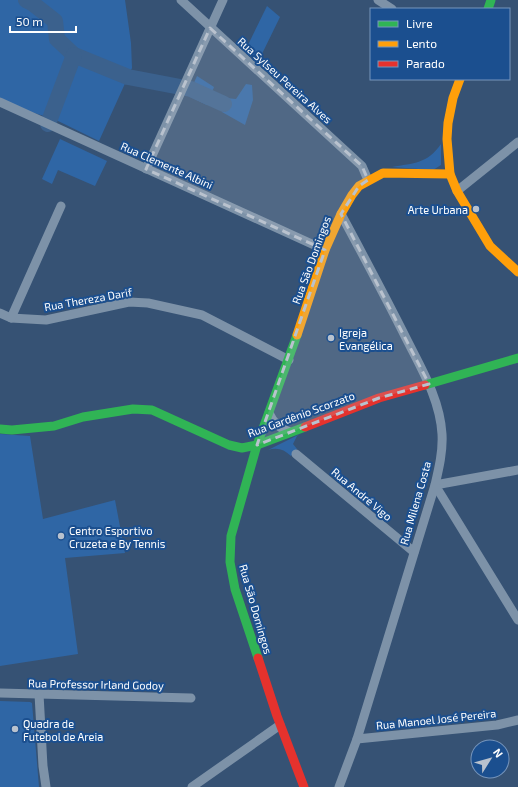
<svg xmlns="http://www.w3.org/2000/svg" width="518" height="787" font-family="'Exo 2',sans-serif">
  <rect width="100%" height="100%" fill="#365274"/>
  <!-- green -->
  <g fill="#2f66a5">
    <polygon points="0,0 125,0 131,43 132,68 99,141 56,120 19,108 0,99"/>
    <polygon points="267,6 280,17 259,60 246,49"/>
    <polygon points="197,76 214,87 207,105 188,96"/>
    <polygon points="246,84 252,85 253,100 245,125 222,112 226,98 236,99"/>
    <polygon points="60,139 107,161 95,186 58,170 52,184 42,179"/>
    <path d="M441,144V165L433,170L392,167C414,163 427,164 441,144Z"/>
    <polygon points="0,434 30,436 43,519 115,500 125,553 65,558 78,654 0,666"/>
    <path d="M300,434L297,436L293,444L297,449L291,456C284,449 277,447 268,450Z"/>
    <polygon points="0,701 30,702 32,703 39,787 0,787"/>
  </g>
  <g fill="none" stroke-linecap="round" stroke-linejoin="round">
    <!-- river -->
    <g stroke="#3b618d" stroke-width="16">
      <polyline points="26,0 32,3 55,21 57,39 74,55 128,77 191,89 224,104"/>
      <polyline points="48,124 74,55"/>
    </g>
    <!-- street -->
    <g stroke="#7d92a8" stroke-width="9">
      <polyline points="181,0 362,166 368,180"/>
      <polyline points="378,0 392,9"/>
      <polyline points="0,102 325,250"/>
      <polyline points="146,169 223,0"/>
      <polyline points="457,191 518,142"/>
      <polyline points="0,313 11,318 46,320 129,302 148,303 202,315 289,360"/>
      <polyline points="11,318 61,206"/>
      <path d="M269,413C273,422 280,429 290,432"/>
      <polyline points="296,454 414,552"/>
      <polyline points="518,470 435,485 518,620"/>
      <polyline points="0,693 191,698"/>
      <polyline points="39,694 43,766 46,787"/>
      <polyline points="357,739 497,725 518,720"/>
      <polyline points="192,787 280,725"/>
      <path d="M339,787L357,739L435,485C439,468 443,451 442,434C440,399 421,368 406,338C385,296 363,255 341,214"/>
    </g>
    <!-- fast -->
    <g stroke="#30b455" stroke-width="9">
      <polyline points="488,9 491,0"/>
      <polyline points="425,385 518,358"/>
      <polyline points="0,429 12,430 54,426 83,417 133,409 152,410 229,445 242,448 257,445 305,427"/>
      <polyline points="258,658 235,589 230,562 231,536 257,445 297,335"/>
    </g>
    <!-- slow -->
    <g stroke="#ff9f0a" stroke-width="9">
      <polyline points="460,79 453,98 448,123 447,139 450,174 457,191 490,246 518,272"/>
      <polyline points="297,335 325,250 341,214 352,195 359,186 383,173 450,174"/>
    </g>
    <!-- jam -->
    <g stroke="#e5322d" stroke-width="9">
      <polyline points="305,427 379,398 425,385"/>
      <polyline points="258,658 277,716 304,787"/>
    </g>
  </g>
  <!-- marked area -->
  <path fill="#b9c2ce" fill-opacity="0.2" stroke="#b9c2ce" stroke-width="3" stroke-dasharray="8 5" stroke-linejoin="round" d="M210,28L362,166L368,180L359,186L341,214L429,384L379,398L257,445L325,250L146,169Z"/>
  <!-- markers -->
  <g fill="#b9c2ce" stroke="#1b4f8f" stroke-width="1.5">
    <circle cx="476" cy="209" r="4"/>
    <circle cx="331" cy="338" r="4"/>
    <circle cx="61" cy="536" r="4"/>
    <circle cx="15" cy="729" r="4"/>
  </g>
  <g text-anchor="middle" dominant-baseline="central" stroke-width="4" stroke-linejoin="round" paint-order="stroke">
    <!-- street labels -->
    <g font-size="11" fill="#fff" stroke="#1b4f8f">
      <text transform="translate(285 80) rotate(42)">Rua Sylseu Pereira Alves</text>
      <text transform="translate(167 165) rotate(24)">Rua Clemente Albini</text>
      <text transform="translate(311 260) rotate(-70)">Rua São Domingos</text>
      <text transform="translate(88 299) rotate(-10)">Rua Thereza Darif</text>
      <text transform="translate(301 414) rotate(-20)">Rua Gardênio Scorzato</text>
      <text transform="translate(362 494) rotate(40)">Rua André Vigo</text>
      <text transform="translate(415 503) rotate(-74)">Rua Milena Costa</text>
      <text transform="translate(256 609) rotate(74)">Rua São Domingos</text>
      <text transform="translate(96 684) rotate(1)">Rua Professor Irland Godoy</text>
      <text transform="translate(436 719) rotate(-6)">Rua Manoel José Pereira</text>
    </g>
    <!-- poi labels -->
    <g font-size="11" fill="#fff" stroke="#1b4f8f" text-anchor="start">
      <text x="468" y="209" text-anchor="end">Arte Urbana</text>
      <text x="339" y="332">Igreja<tspan x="339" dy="13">Evangélica</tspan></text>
      <text x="69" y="530">Centro Esportivo<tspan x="69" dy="13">Cruzeta e By Tennis</tspan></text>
      <text x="23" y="723">Quadra de<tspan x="23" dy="13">Futebol de Areia</tspan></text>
    </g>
  </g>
  <!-- legend -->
  <rect x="370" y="8" width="140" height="72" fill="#1b4f8f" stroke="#7695bc"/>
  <rect x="378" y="21" width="20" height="6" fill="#30b455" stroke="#7695bc"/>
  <text x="406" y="28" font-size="12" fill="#ffffff">Livre</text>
  <rect x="378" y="41" width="20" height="6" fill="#ff9f0a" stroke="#7695bc"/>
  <text x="406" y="48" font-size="12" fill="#ffffff">Lento</text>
  <rect x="378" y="61" width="20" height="6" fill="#e5322d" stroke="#7695bc"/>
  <text x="406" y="68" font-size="12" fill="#ffffff">Parado</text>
  <!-- north arrow -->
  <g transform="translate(490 759) rotate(53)"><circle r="19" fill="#1b4f8f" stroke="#7695bc"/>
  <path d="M0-3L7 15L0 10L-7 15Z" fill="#b9c2ce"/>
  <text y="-6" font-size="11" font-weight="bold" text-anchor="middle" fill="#ffffff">N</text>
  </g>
  <!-- scale -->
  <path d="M10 26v6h66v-6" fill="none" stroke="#ffffff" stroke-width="2"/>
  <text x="16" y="26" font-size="12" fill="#ffffff" stroke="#1b4f8f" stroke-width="3" paint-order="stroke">50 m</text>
</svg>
